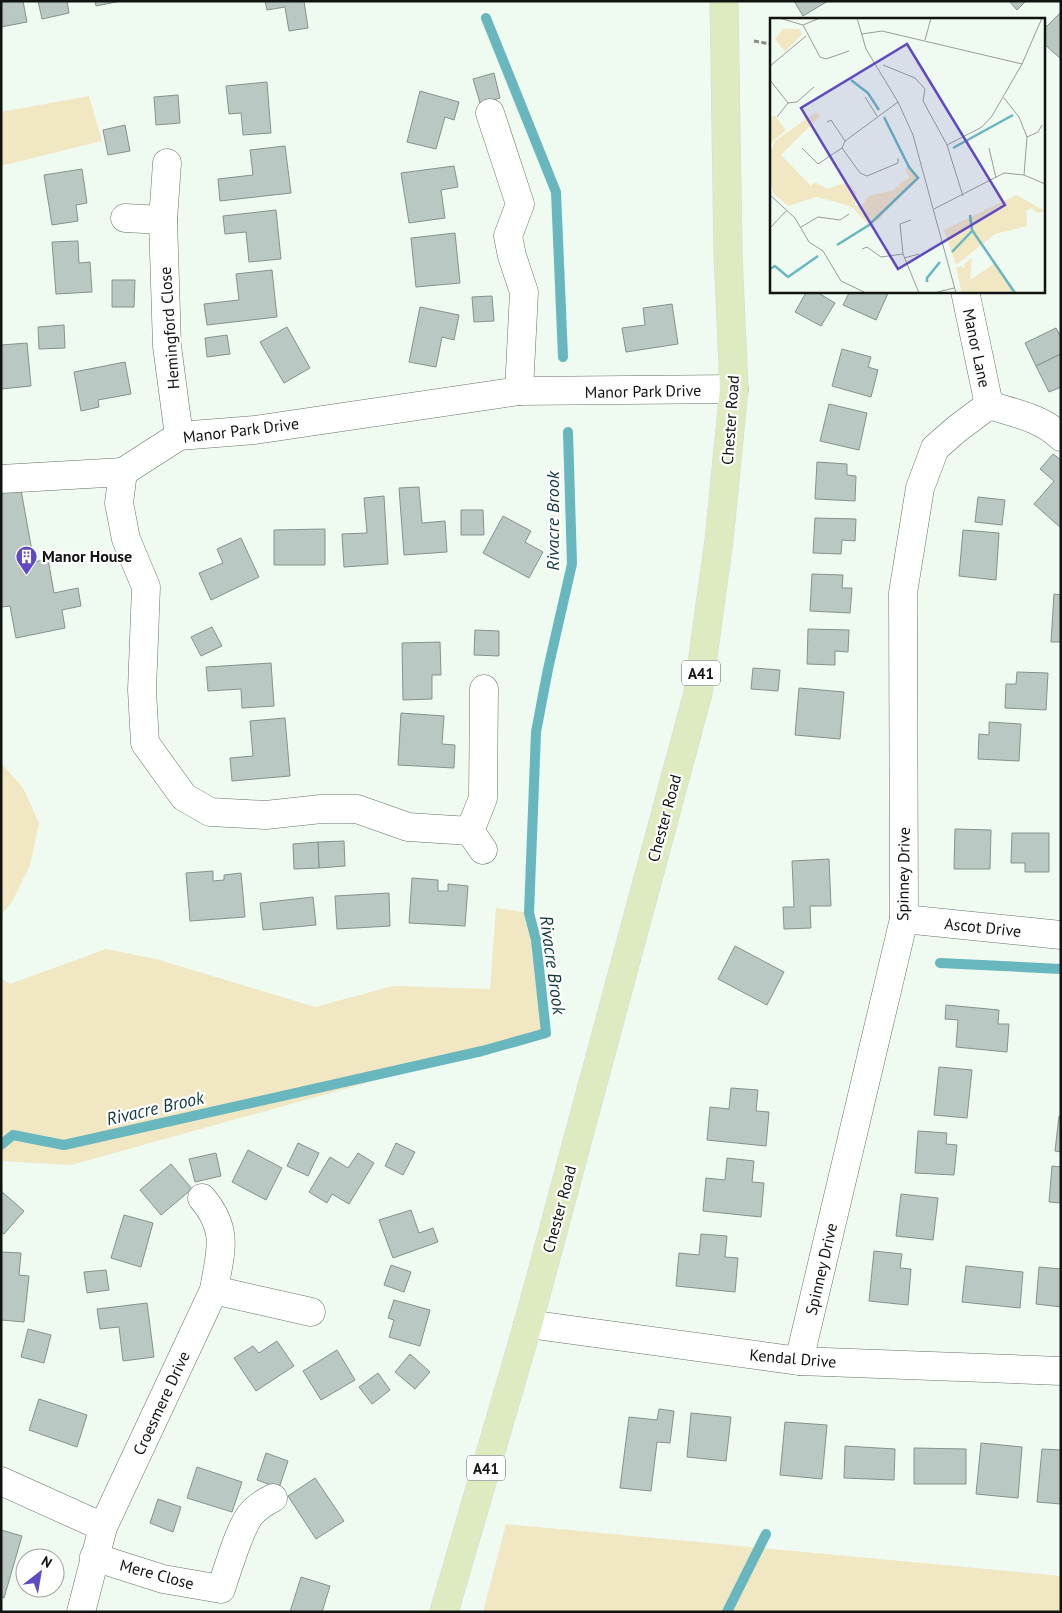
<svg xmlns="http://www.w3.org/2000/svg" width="1062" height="1613" font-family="'PT Sans',sans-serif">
  <rect width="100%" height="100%" fill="#effaf0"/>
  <!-- green -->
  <g fill="#f1e7c3">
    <polygon points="89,96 102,141 1,166 1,112"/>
    <polygon points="1,763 23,788 39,823 30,865 12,902 1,915"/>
    <polygon points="496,908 529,913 536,940 546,1033 71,1165 1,1161 1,978 10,984 106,949 156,959 315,1007 393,986 490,989"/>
    <polygon points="506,1524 1061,1576 1061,1612 483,1612"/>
  </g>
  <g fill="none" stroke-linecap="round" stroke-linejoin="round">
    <!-- stream -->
    <g stroke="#68b7bf" stroke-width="10">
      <polyline points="486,18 556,192 563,357"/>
      <polyline points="940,963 1061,969"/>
      <polyline points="1,1145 13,1135 64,1145 482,1051 546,1033 536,940 529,913 536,732 548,669 572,564 568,432"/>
      <polyline points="727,1612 766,1534"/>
    </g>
  </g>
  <!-- building -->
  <g fill="#b9c8c3" stroke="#84938e">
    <polygon points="1,1 23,1 27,22 1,27"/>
    <polygon points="38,1 67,1 69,13 42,19"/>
    <polygon points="95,1 121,1 96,6"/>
    <polygon points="265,1 304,1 308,28 289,31 285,7 267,10"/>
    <polygon points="794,1 828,1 803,16"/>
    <polygon points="1009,1 1026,1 1017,10"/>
    <polygon points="1061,12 1061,59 1043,43 1043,30"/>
    <polygon points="494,73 500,98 480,103 473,79"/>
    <polygon points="267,82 271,133 243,135 241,113 229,114 226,86"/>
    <polygon points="420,91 459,102 454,120 445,117 436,149 407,142"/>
    <polygon points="178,95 180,123 156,125 154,97"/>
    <polygon points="125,125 130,151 108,155 103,130"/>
    <polygon points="285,146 291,193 220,201 218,179 253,175 250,150"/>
    <polygon points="454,166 458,187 441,190 445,218 409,223 401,173"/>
    <polygon points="82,169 87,203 76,205 78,221 52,225 44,175"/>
    <polygon points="276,210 281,259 249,262 246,232 225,234 223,216"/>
    <polygon points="455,233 460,283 416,287 411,238"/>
    <polygon points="78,241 79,263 90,262 92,292 56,294 52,242"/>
    <polygon points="272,270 277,317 207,325 204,304 239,300 236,274"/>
    <polygon points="112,280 135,280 134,307 112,307"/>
    <polygon points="807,291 815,291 835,303 821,326 795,312"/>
    <polygon points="850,291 889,291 876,320 843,305"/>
    <polygon points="492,296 494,321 474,322 472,297"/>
    <polygon points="672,304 678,344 626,352 622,328 645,325 643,308"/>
    <polygon points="420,307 459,315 454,340 442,337 436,367 409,362"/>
    <polygon points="64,325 65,348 39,349 38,327"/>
    <polygon points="287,327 310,368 284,383 260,342"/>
    <polygon points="1056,328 1061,337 1061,354 1036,366 1025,343"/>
    <polygon points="227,335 230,354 207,357 205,338"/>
    <polygon points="27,343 31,386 1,389 1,345"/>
    <polygon points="842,349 871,357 868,367 878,370 871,397 832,386"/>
    <polygon points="1061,354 1061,387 1049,392 1036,366"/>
    <polygon points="125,362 131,394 98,400 99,407 81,411 74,372"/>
    <polygon points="829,404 867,413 859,450 820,441"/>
    <polygon points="1053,454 1061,460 1061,528 1034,504 1054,481 1040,469"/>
    <polygon points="817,462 847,464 847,475 856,476 855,501 815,499"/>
    <polygon points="419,487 422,523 445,521 447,552 404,555 399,488"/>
    <polygon points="21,490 34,562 48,559 54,593 78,588 81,606 62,610 65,628 16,638 10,606 1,607 1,493"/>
    <polygon points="384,496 388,564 344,567 342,534 367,533 364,498"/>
    <polygon points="978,497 1005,500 1002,525 975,522"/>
    <polygon points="461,510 483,510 484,535 461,535"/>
    <polygon points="503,516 531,531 525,542 543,552 529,578 483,553"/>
    <polygon points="815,518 856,519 855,541 842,540 841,554 813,553"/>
    <polygon points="325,529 325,565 274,565 274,530"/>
    <polygon points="963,530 999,533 996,580 959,576"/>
    <polygon points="241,538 259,577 211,600 199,573 223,563 217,549"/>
    <polygon points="812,574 843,575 842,588 852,588 850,613 810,611"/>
    <polygon points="1054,594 1061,595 1061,642 1051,642"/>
    <polygon points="212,627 222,646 201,656 191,637"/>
    <polygon points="808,629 849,630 848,652 835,651 835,665 807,664"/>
    <polygon points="475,630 499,631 499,656 474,655"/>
    <polygon points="440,642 441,675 432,675 432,699 403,700 402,643"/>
    <polygon points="271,663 274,706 242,708 241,689 208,691 206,667"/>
    <polygon points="753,668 780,670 778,691 751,689"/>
    <polygon points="1017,672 1048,673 1046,710 1005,708 1006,684 1016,684"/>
    <polygon points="799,688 844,692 840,739 795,735"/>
    <polygon points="401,713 444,716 442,744 455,745 454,768 398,765"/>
    <polygon points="285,718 290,776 232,781 230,758 253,756 250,721"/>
    <polygon points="989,722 1021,724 1019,761 978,759 979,734 989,735"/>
    <polygon points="955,829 991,830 990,869 954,869"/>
    <polygon points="1012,833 1049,833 1049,872 1025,872 1025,863 1011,863"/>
    <polygon points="344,841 345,866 319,868 318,842"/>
    <polygon points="318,842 319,868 294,869 293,844"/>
    <polygon points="829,859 831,906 810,906 811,928 784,929 783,907 794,907 792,861"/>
    <polygon points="213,871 213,881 224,880 224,875 241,873 245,917 190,921 186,873"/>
    <polygon points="412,878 438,880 438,891 448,891 448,884 468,886 465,926 409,923"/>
    <polygon points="389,893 390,926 337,929 335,896"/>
    <polygon points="313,897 316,925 263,930 260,903"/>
    <polygon points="735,946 784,972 767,1005 718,979"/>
    <polygon points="946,1005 999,1010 998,1024 1009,1024 1007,1052 956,1047 958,1020 945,1019"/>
    <polygon points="939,1067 972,1070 967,1118 934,1115"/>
    <polygon points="731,1088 758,1090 756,1111 769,1112 766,1146 707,1140 710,1107 729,1109"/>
    <polygon points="1059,1116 1061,1116 1061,1152 1055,1151"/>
    <polygon points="918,1131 947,1133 946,1144 957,1145 954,1175 915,1173"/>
    <polygon points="298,1143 319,1153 308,1176 287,1166"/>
    <polygon points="396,1143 415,1152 403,1175 385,1166"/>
    <polygon points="248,1150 282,1168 266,1200 232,1182"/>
    <polygon points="216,1153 221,1176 195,1182 189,1159"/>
    <polygon points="358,1153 374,1163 349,1204 332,1194 327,1203 309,1192 330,1157 348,1168"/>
    <polygon points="727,1158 754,1161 752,1182 764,1183 761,1217 703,1211 706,1178 725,1180"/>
    <polygon points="171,1164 192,1189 161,1215 140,1190"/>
    <polygon points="1052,1166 1061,1167 1061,1203 1049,1202"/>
    <polygon points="1,1191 24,1211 4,1234 1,1232"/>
    <polygon points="901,1194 938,1198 933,1240 896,1236"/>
    <polygon points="411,1210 419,1233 433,1228 438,1242 393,1258 379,1220"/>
    <polygon points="124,1215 153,1223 141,1267 111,1258"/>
    <polygon points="701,1234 727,1236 725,1257 738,1258 735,1292 676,1286 679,1253 699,1255"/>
    <polygon points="874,1251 902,1254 900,1268 911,1269 908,1305 869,1301"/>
    <polygon points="1,1252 21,1253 19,1275 29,1276 24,1322 1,1320"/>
    <polygon points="391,1265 411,1272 404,1292 384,1285"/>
    <polygon points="966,1266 1023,1272 1020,1308 962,1302"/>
    <polygon points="1039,1267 1061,1269 1061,1307 1036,1304"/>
    <polygon points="106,1270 109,1290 87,1293 84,1272"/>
    <polygon points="394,1300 430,1310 420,1346 389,1337 394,1320 388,1318"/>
    <polygon points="147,1303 154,1357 123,1361 119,1327 100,1329 97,1309"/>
    <polygon points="28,1329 51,1335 44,1363 21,1357"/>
    <polygon points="277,1341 294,1366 256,1391 234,1358 253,1346 259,1353"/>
    <polygon points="337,1350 355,1380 321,1400 303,1371"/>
    <polygon points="410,1354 430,1372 415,1389 395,1372"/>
    <polygon points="378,1373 390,1390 372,1404 359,1387"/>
    <polygon points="39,1399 87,1415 77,1447 29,1430"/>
    <polygon points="659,1409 674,1411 670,1443 657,1442 651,1491 620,1488 629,1417 657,1420"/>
    <polygon points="691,1413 731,1417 726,1461 687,1457"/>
    <polygon points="785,1422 827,1425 822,1479 780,1475"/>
    <polygon points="981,1443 1022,1447 1018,1498 976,1494"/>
    <polygon points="845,1446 895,1449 894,1480 844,1478"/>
    <polygon points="914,1448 966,1449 966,1484 914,1484"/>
    <polygon points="1042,1449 1061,1450 1061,1504 1037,1502"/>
    <polygon points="266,1453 288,1461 279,1488 257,1480"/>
    <polygon points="197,1467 242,1482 232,1512 187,1498"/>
    <polygon points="315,1478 344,1521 316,1539 288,1496"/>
    <polygon points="158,1499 181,1507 173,1532 150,1523"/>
    <polygon points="1,1530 22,1536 4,1598 1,1597"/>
    <polygon points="301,1577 330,1586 322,1612 290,1612"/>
  </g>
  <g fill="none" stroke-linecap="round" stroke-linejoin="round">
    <defs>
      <g id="minor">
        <polyline points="490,113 520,204 508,236 512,256 524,292 519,391"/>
        <polyline points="125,218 163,220 167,346 179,436"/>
        <polyline points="163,220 167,163"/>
        <polyline points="965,291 989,405"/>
        <path d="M989,405C1014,413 1042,418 1061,437"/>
        <polyline points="1,479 123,472"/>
        <polyline points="484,689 483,798 470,831 408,827 357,809 321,809 266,815 210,812 184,797 145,743 142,690 146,587 126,539 119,503 123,472 179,436 255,430 519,391 734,389"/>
        <polyline points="470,831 483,850"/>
        <polyline points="904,919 1061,935"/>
        <path d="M202,1198C230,1231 220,1252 214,1290"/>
        <polyline points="528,1324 799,1361 1061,1371"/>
        <polyline points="799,1361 904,919 903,593 920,488 935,448 958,428 989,405"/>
        <polyline points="1,1481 103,1527"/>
        <path d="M94,1557L163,1579L221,1589C227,1571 240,1527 251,1514C257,1507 265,1502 273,1498"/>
        <polyline points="81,1612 103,1527 214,1290 311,1312"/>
      </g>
      <polyline id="major" points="444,1612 528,1324 698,693 719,540 734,389 728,253 724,1"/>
    </defs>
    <!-- minor casing -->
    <use href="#minor" stroke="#677168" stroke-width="29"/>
    <!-- major casing -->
    <use href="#major" stroke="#d9d9d9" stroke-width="29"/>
    <!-- path -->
    <polyline stroke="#848b85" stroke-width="3" stroke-dasharray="5 2.5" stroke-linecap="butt" points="754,41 771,44"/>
    <!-- minor -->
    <use href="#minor" stroke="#fff" stroke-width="28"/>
    <!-- major -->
    <use href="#major" stroke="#deeabf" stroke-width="28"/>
  </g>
  <!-- icons -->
  <defs>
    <symbol id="building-pin" viewBox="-11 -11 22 30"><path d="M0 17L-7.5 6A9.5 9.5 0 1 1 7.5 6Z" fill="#604ac2" stroke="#fff"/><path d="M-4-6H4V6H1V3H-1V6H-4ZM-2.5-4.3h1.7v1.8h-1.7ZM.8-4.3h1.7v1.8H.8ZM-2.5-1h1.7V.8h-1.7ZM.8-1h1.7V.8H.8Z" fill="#fff"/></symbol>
  </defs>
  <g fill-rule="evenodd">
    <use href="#building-pin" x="14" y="544" width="25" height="34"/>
  </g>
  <g text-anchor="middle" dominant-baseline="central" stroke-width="4.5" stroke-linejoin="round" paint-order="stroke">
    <!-- shield labels -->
    <g fill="#fff" stroke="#585a58" stroke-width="1">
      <rect x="682" y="660.5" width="38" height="25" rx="4"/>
      <rect x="467" y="1455.5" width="38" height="25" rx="4"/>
    </g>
    <g font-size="15" font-weight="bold" fill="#101310">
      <text x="701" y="673">A41</text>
      <text x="486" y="1468">A41</text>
    </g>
    <!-- street labels -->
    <g font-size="16" fill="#101310" stroke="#fff">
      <text transform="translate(169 328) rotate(-94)">Hemingford Close</text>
      <text transform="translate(977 348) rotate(78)">Manor Lane</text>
      <text transform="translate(643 391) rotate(-1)">Manor Park Drive</text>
      <text transform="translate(730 420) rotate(-86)">Chester Road</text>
      <text transform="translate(241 430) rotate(-7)">Manor Park Drive</text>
      <text transform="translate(664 818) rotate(-75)">Chester Road</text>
      <text transform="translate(903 874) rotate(-89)">Spinney Drive</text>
      <text transform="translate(983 927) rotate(6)">Ascot Drive</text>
      <text transform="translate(559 1209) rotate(-75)">Chester Road</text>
      <text transform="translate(821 1269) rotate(-77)">Spinney Drive</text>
      <text transform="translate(793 1358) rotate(5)">Kendal Drive</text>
      <text transform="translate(161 1403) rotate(-65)">Croesmere Drive</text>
      <text transform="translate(157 1574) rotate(15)">Mere Close</text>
    </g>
    <!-- poi labels -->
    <g font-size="16" font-weight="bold" fill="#101310" stroke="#fff" text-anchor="start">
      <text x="42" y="556">Manor House</text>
    </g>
    <!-- water labels -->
    <g font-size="18" font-style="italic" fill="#133a3e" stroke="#fff">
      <text transform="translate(552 521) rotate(-90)">Rivacre Brook</text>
      <text transform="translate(553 965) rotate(82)">Rivacre Brook</text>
      <text transform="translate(155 1108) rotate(-13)">Rivacre Brook</text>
    </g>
  </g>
  <!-- overview -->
  <g transform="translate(770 18)">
    <rect width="275" height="275" fill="#effaf0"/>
    <path d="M13,11H30L32,16L15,34L5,21ZM46,94L50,98L11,137L41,168L45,164L57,171L71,166L81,167L86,175L85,187L91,188L99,178L123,172L139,159L135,151L139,149L148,160L108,202L99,207L82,189L66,184L46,179L18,188L4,176L0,164V135L5,123ZM4,97L16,112L0,126V101ZM246,177L275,193L267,195L261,190L256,193L257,208L225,216L186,247L174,212ZM202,240L200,262L225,245L245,275H192L186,250L191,248L195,251L194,246Z" fill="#f1e7c3"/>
    <path fill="none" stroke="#68b7bf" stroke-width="2.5" d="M81,62L98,75L109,92M183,130L243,97M200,197L202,212L245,275M67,227L99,207L148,160L139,149L114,99M182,234L202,213M0,251L5,248L18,259L48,238M157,264V260L170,244"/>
    <path fill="none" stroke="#969e96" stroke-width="1" d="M9,0L33,7L50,0M87,0L96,31L128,84L143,117L186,275M33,7L50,39L56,41L79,33M92,16L112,13L252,46M155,22L161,0M113,47L145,60L155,71L153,83L177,127L193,178M0,48L36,18M0,62L18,85M95,79L107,98M234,80L249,99L257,119L254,157M7,99L18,85L27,84L44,69M57,104L61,102L75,123M257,119L268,114L272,107M177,127L212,109L222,98L252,46L272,0M32,130L48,146L72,130M219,130L226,160M128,140V145L97,158L90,155L72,130L75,123L128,84M0,177L25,200L39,224L53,233L71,263L96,275M164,191L234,155L254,157L275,166M141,202L130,206L133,236L149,275M31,209L48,199L70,202L79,196M0,210L17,192M92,231L97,229L111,239L133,236M134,240L149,236M164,275L184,270"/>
    <path fill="#604ac2" fill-opacity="0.15" stroke="#604ac2" stroke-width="2.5" d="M137,26L235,187L128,251L31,90Z"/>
    <rect width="275" height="275" fill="none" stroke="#101310" stroke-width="2.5"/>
  </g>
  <!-- border -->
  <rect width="1062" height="1613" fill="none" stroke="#101310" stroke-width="5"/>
  <!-- north arrow -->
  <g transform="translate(40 1573) rotate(31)"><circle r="24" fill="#ffffff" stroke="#9fa19f"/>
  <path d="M0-4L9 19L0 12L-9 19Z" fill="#604ac2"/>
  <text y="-8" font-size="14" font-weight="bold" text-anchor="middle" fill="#101310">N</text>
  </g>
</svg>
